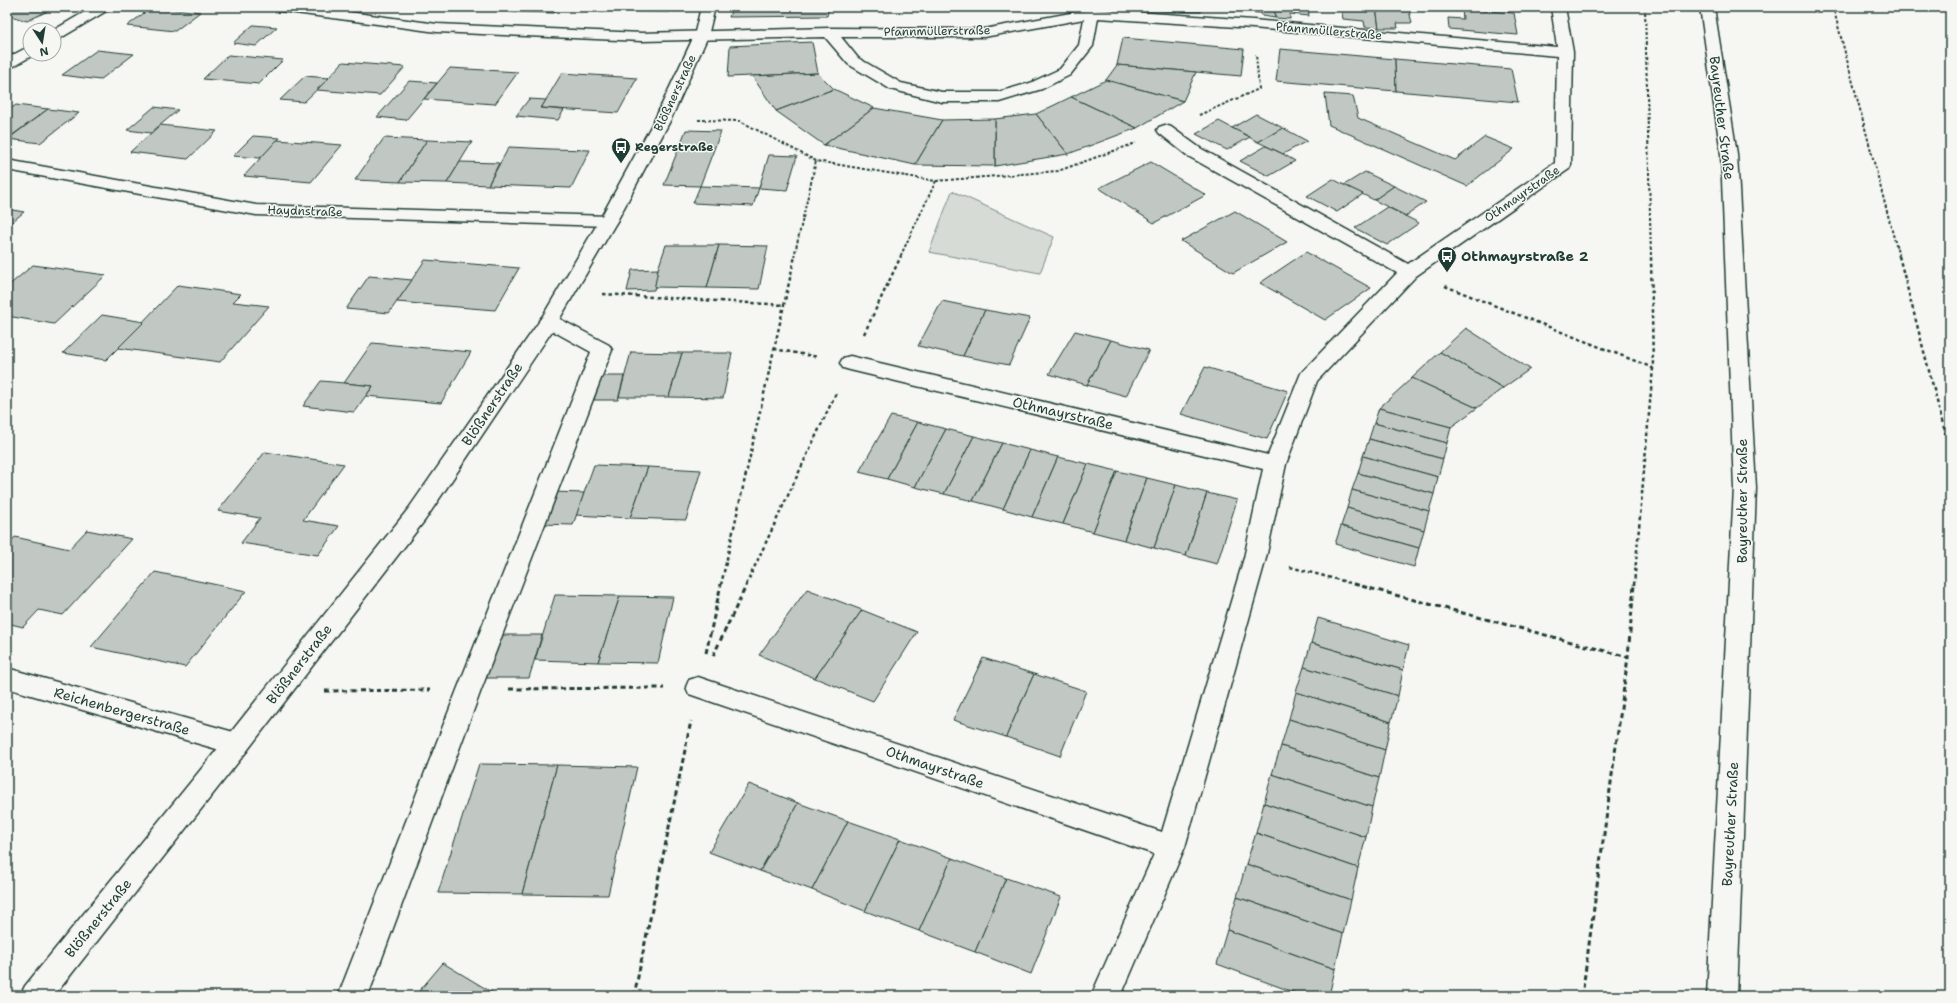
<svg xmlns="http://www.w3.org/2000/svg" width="1957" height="1003" font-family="'Shantell Sans',sans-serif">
  <rect width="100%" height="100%" fill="#f6f6f2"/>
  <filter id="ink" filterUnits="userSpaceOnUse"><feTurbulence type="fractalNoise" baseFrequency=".025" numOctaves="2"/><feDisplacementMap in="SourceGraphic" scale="8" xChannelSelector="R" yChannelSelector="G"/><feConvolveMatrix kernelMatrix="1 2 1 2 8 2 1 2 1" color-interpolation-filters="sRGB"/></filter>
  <g filter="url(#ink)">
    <!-- green -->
    <polygon fill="#d6dbd6" stroke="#7a8c85" points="952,191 1054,237 1040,273 929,252"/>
    <!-- building -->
    <g fill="#c1c8c3" stroke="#1f3d34">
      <polygon points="7,7 56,7 27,21 7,15"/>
      <polygon points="152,7 157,7 200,12 175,31 127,26"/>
      <polygon points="497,7 528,7 524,12 494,10"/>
      <polygon points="528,7 559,7 554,13 524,12"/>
      <polygon points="600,7 671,7 669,12 598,11"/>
      <polygon points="732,7 829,7 827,16 729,17"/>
      <polygon points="1134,7 1168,7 1168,11 1134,9"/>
      <polygon points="1168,7 1202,7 1201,12 1168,11"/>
      <polygon points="1229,7 1275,7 1275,18 1262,16 1261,13 1228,11"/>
      <polygon points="1275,7 1308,7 1309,16 1290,14 1290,19 1275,18"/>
      <polygon points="1341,7 1376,7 1379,28 1365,27 1364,21 1343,19"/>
      <polygon points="1376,7 1408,7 1412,23 1397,23 1398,28 1379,28"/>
      <polygon points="1462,9 1514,13 1518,35 1449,29 1448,18 1463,19"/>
      <polygon points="253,25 277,27 256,46 233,43"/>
      <polygon points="1123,38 1244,49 1241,76 1117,65"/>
      <polygon points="812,42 818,73 728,77 730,46"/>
      <polygon points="1280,49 1395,59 1396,91 1276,81"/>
      <polygon points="97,50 134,54 100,80 62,75"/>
      <polygon points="228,55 283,60 259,84 203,79"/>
      <polygon points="1395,59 1511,69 1518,102 1396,91"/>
      <polygon points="343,62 405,67 380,95 317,90"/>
      <polygon points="1117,65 1196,72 1183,101 1106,80"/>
      <polygon points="450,68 518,72 495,104 424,99"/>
      <polygon points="562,73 637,78 618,113 541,108"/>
      <polygon points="818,73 834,89 776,111 752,76"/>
      <polygon points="305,76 329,78 304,102 280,100"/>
      <polygon points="1106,80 1183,101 1137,128 1071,97"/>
      <polygon points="409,81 437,83 406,120 377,117"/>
      <polygon points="834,89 874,108 824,145 776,111"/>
      <polygon points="1325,94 1353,96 1358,118 1455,160 1485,137 1514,149 1467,186 1329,125"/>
      <polygon points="1071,97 1137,128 1068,154 1036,114"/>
      <polygon points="529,99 546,100 541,108 564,110 558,120 516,116"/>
      <polygon points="16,105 48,109 7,139 7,111"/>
      <polygon points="154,107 178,110 151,133 127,130"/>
      <polygon points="874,108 942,120 915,165 824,145"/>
      <polygon points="48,109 79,113 40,143 8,139"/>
      <polygon points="1036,114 1068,154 995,166 995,119"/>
      <polygon points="1256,114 1283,128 1258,142 1232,128"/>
      <polygon points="995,119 995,166 915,165 942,120"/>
      <polygon points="1219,121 1232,128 1250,137 1227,150 1196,134"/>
      <polygon points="160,125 217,131 188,159 130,152"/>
      <polygon points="1283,128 1307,141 1283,154 1258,142"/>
      <polygon points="686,130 721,131 700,186 664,185"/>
      <polygon points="253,136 280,138 260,158 233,156"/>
      <polygon points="384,138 427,140 400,182 355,180"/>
      <polygon points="277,140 342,145 311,182 244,176"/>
      <polygon points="427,140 472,142 447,183 400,182"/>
      <polygon points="1266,146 1283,154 1295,161 1269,176 1240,161"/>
      <polygon points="509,147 550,149 590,150 571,188 488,185"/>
      <polygon points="769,155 797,156 787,190 759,188"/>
      <polygon points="460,162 499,163 488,185 447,183"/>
      <polygon points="1151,162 1206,195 1154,223 1099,188"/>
      <polygon points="1365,172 1394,186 1374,200 1344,185"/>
      <polygon points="1333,179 1344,185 1363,194 1337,212 1307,196"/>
      <polygon points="700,186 759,188 753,206 693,203"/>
      <polygon points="1394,186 1426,202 1406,216 1374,200"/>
      <polygon points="1387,207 1419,223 1387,245 1355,228"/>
      <polygon points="7,209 24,212 7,226"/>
      <polygon points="1235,211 1287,242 1233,273 1181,241"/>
      <polygon points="666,245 719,245 707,288 654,287 658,269"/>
      <polygon points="719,245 768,246 759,289 707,288"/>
      <polygon points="1306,252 1371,288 1325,320 1260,283"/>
      <polygon points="425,260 519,268 495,310 397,302"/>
      <polygon points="33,265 106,275 54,324 7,316 7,287"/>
      <polygon points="658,269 654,290 627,291 632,270"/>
      <polygon points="369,276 412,280 389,313 346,309"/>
      <polygon points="178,285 241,294 233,302 269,306 220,362 118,348"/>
      <polygon points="942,301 985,310 963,356 918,346"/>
      <polygon points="985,310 1030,318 1009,365 963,356"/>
      <polygon points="102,315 144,322 106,360 63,353"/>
      <polygon points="1466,328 1530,369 1503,388 1440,352"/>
      <polygon points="1075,331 1111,340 1087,385 1049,374"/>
      <polygon points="1111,340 1149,350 1126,396 1087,385"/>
      <polygon points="372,343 471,352 441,403 366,396 373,386 344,383"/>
      <polygon points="631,352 682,353 669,397 619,397"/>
      <polygon points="1440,352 1503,388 1477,408 1412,378"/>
      <polygon points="682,353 732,353 723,398 669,397"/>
      <polygon points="1205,367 1288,391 1267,439 1181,414"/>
      <polygon points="601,376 624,376 618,400 594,400"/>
      <polygon points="1412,378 1477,408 1451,427 1379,408"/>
      <polygon points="321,381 344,383 373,386 354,412 303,406"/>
      <polygon points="1379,408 1451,427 1447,443 1374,423"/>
      <polygon points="891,416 918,422 887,479 859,472"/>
      <polygon points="918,422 946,429 915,487 887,479"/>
      <polygon points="1374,423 1447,443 1443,459 1369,439"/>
      <polygon points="946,429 974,436 944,494 915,487"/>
      <polygon points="974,436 1002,443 973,501 944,494"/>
      <polygon points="1369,439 1443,459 1438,477 1363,456"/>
      <polygon points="1002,443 1030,450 1003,509 973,501"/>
      <polygon points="1030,450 1058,457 1032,517 1003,509"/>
      <polygon points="265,452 344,464 303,520 339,526 318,555 241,543 260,518 218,511"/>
      <polygon points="1363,456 1438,477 1434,494 1358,473"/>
      <polygon points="1058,457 1088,464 1063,524 1032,517"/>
      <polygon points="1088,464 1117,471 1093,532 1063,524"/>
      <polygon points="594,465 648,467 630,518 576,515"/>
      <polygon points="648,467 701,470 686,520 630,518"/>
      <polygon points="1117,471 1147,478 1124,540 1093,532"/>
      <polygon points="1358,473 1434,494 1429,511 1352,490"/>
      <polygon points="1147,478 1176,485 1154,548 1124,540"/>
      <polygon points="1176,485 1207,493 1186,556 1154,548"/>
      <polygon points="1352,490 1429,511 1424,530 1347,508"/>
      <polygon points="552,492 584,493 573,525 540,524"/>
      <polygon points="1207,493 1237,500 1217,564 1186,556"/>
      <polygon points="1347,508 1424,530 1419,548 1341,526"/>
      <polygon points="1341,526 1419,548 1414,567 1335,544"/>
      <polygon points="87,530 132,539 63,615 39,610 23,627 7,623 7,546 15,537 69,549"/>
      <polygon points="155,572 246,591 185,667 91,647"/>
      <polygon points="807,589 862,610 815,678 759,655"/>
      <polygon points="555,595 620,596 598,662 535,660"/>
      <polygon points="620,596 673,597 658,663 598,662"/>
      <polygon points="862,610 917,632 873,701 815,678"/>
      <polygon points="1318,618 1409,645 1403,670 1311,643"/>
      <polygon points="498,635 542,635 529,678 485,678"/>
      <polygon points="1311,643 1403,670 1398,696 1304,667"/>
      <polygon points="983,658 1034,674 1006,737 953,720"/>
      <polygon points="1304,667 1398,696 1391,722 1296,692"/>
      <polygon points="1034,674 1086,691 1060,756 1006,737"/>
      <polygon points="1296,692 1391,722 1385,750 1289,719"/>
      <polygon points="1289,719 1385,750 1379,778 1281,746"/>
      <polygon points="1281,746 1379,778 1372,807 1272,774"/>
      <polygon points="479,764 557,765 522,894 438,893"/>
      <polygon points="557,765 637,767 608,895 522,894"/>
      <polygon points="1272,774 1372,807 1366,837 1264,803"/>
      <polygon points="749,784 798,803 760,871 709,852"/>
      <polygon points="798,803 848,821 812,890 760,871"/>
      <polygon points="1264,803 1366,837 1358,868 1256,833"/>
      <polygon points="848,821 900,839 865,911 812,890"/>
      <polygon points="1256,833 1358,868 1351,900 1246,864"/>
      <polygon points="900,839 952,858 919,931 865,911"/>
      <polygon points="952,858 1006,878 975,952 919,931"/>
      <polygon points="1246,864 1351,900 1343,934 1237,897"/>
      <polygon points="1006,878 1061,897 1031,974 975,952"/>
      <polygon points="1237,897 1343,934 1335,969 1227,930"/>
      <polygon points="1227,930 1335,969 1329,996 1304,996 1217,964"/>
      <polygon points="443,963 498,996 415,996"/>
    </g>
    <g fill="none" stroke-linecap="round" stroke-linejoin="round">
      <defs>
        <g id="street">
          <polygon points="93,7 110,7 108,10 59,39 54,40 54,30"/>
          <path d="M273,7H312L437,24L642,33L829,28L984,29L1092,9L1253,20L1557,47L1551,7H1565L1573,52L1571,165L1569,169L1416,276L1317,381L1286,464L1266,558L1185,847L1121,996H1091L1154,854L689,694L686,687L689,680L698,677L1162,832L1244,558L1263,469L850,370L843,368L840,363L843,358L850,356L1268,455L1301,373L1397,273L1188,156L1159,133L1157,130L1159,127L1165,125L1171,127L1200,148L1408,264L1555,163L1557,56L1253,28L1098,18L1093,46L1070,75L1042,89L999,102H942L890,89L848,64L825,37L642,41L437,32L280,11L275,10ZM1084,19L1079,45L1060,69L1030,83L998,92H942L901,83L858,58L841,37H984Z"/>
          <polygon points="30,46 30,54 35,54 7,70 7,58"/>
          <polygon points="7,160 256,205 608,216 614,217 617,221 614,225 608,226 256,215 7,170"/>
          <polygon points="549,315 556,317 609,345 612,350 481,690 368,996 338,996 457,690 591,352 542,325 539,321 542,317"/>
          <polygon points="7,668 237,733 246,736 250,744 246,752 237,755 7,688"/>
        </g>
        <polygon id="secondary" points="701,7 715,7 708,36 671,119 617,221 556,325 425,520 246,752 54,996 20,996 25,986 228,736 409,508 541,319 599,221 655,119 694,36"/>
        <polygon id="primary" points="1700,7 1714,7 1737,154 1756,488 1737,996 1707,996 1734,488 1721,154"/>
      </defs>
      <!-- street casing -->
      <use href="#street" stroke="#1f3d34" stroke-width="3"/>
      <!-- secondary casing -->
      <use href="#secondary" stroke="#1f3d34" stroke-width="3"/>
      <!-- primary casing -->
      <use href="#primary" stroke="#1f3d34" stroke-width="3"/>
      <!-- path-far2 -->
      <g stroke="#1f3d34" stroke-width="2" stroke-dasharray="3 2" stroke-linecap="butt">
        <polyline points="1645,7 1651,257"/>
        <polyline points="1833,7 1899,257"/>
        <polyline points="1199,115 1259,89 1256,54"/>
        <polyline points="698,120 740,121 816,161"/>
        <polyline points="936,181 1058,171 1136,143"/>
        <polyline points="794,257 816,161 936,181 900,257"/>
      </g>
      <!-- path-far1 -->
      <g stroke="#1f3d34" stroke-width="2.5" stroke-dasharray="3.5 3" stroke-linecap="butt">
        <polyline points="1899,256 1950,451"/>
        <polyline points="1445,286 1653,368"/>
        <polyline points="603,294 784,305"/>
        <polyline points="864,334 901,256"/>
        <polyline points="774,349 818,357"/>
        <polyline points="1290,567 1358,585"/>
        <polyline points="721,585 795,256"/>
        <polyline points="746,585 836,393"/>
        <polyline points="1634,585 1653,368 1651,256"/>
      </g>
      <!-- path -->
      <g stroke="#1f3d34" stroke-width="3" stroke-dasharray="5 3.5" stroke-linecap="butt">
        <polyline points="1354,584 1628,657"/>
        <polyline points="706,653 721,584"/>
        <polyline points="713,656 747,584"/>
        <polyline points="509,689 664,688"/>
        <polyline points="325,691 430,690"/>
        <polyline points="634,996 691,721"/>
        <polyline points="1582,996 1628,657 1634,584"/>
      </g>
      <!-- street -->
      <use href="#street" fill="#f6f6f2" fill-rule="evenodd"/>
      <!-- secondary -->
      <use href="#secondary" fill="#f6f6f2" fill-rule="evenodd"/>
      <!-- primary -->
      <use href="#primary" fill="#f6f6f2" fill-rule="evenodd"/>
    </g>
  </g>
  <!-- icons -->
  <defs>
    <symbol id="bus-pin" viewBox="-11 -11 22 30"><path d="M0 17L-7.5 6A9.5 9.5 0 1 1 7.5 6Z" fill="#1f3d34" stroke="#f6f6f2"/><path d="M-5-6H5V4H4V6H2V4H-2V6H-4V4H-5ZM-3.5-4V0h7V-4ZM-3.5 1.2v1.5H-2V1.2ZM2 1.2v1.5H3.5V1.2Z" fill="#fff"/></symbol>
  </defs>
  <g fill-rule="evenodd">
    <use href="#bus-pin" x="610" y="136" width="22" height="30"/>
    <use href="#bus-pin" x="1436" y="245" width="22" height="30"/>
  </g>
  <g text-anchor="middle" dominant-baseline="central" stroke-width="3" stroke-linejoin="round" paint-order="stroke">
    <!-- far-street labels -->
    <g font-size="12" fill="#1f3d34" stroke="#f6f6f2">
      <text transform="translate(937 31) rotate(-1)">Pfannmüllerstraße</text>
      <text transform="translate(1329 31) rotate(5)">Pfannmüllerstraße</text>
      <text transform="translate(675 93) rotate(-65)">Blößnerstraße</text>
      <text transform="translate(1522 194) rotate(-35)">Othmayrstraße</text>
      <text transform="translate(305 211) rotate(2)">Haydnstraße</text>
    </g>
    <!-- far-poi labels -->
    <g font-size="12" font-weight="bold" fill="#1f3d34" stroke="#f6f6f2" text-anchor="start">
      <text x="635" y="147">Regerstraße</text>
    </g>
    <!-- street labels -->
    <g font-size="14" fill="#1f3d34" stroke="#f6f6f2">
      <text transform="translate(1722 118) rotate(83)">Bayreuther Straße</text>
      <text transform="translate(492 404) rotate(-56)">Blößnerstraße</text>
      <text transform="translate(1063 413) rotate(13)">Othmayrstraße</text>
      <text transform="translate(1742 501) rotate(-90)">Bayreuther Straße</text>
      <text transform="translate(299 664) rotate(-52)">Blößnerstraße</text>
      <text transform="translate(122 711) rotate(16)">Reichenbergerstraße</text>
      <text transform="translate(935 767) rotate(19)">Othmayrstraße</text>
      <text transform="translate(1730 824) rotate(-87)">Bayreuther Straße</text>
      <text transform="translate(98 918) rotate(-51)">Blößnerstraße</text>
    </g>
    <!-- poi labels -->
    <g font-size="14" font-weight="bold" fill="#1f3d34" stroke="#f6f6f2" text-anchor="start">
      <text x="1461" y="256">Othmayrstraße 2</text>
    </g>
  </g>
  <!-- margin -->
  <rect width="1957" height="1003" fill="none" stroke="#f6f6f2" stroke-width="24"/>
  <rect x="12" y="12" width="1933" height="979" fill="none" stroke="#1f3d34" stroke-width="1.5" filter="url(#ink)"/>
  <!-- north arrow -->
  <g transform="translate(42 42) rotate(168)"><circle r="19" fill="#f6f6f2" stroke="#a0aca6"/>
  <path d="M0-3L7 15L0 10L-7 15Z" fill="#1f3d34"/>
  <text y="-6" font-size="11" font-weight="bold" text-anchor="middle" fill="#1f3d34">N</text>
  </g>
</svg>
